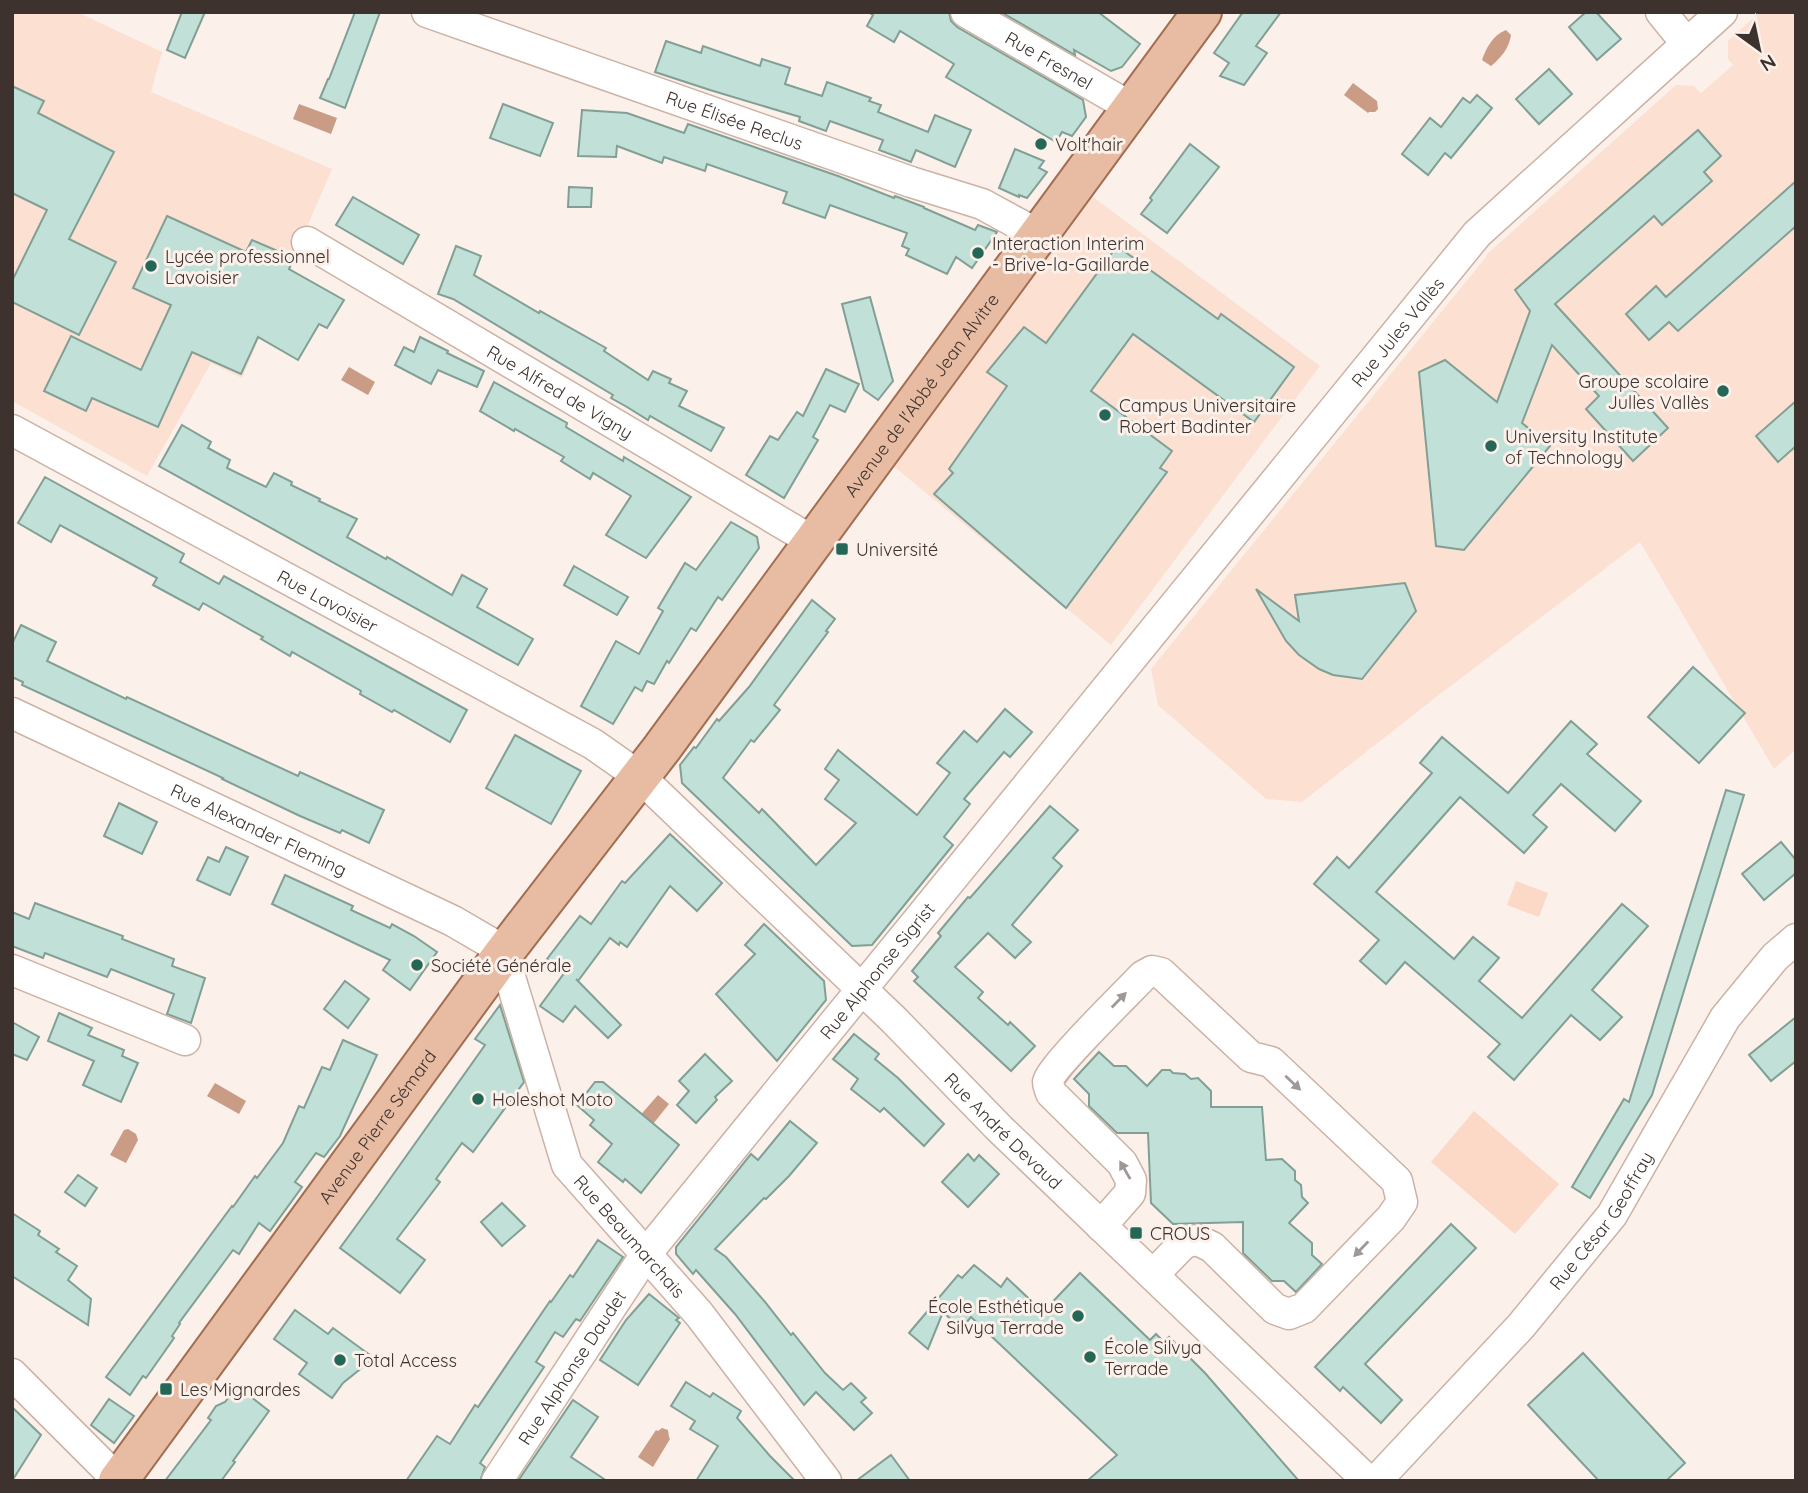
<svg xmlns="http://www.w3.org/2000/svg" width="1808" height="1493" font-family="Quicksand,sans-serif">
  <rect width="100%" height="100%" fill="#fbf0ea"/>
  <!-- built -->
  <g fill="#fce0d2">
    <polygon points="12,12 77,12 162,52 151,92 332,169 242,378 211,363 147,476 12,401"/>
    <polygon points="1760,12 1796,12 1796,749 1774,769 1640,542 1444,691 1302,802 1266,799 1158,705 1151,669 1486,257 1486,255 1676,85 1694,86 1701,93 1733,65 1728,59 1728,41"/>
    <polygon points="1089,194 1320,366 1111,645 891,464"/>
  </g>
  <!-- green -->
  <g fill="#fcd8c6">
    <polygon points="1516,881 1548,893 1539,917 1507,905"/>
    <polygon points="1474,1111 1559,1184 1515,1234 1431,1162"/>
  </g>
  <!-- water -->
  <g fill="#ca9c85">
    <path d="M1506,30L1511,35C1509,48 1501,58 1491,66L1482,60C1486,48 1493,35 1506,30Z"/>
    <polygon points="1353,83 1377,101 1378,109 1375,112 1369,112 1368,113 1344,95"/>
    <polygon points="299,104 337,118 331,134 293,119"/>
    <polygon points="349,367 375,382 368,395 341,380"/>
    <polygon points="215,1083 246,1101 239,1114 207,1096"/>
    <polygon points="658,1095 669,1104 649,1129 637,1119"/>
    <polygon points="128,1129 136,1134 138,1140 126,1163 110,1155 124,1130"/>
    <polygon points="662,1428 668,1430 669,1437 670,1439 653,1467 638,1457 656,1430 658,1431"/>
  </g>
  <!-- building -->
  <g fill="#c1e0d7" stroke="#819f95" stroke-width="2">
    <polygon points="182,12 205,12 185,58 167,50"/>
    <polygon points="355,12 380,12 345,108 320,98 328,79 329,79"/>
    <polygon points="868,12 949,12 951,21 957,27 1083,100 1086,117 1072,136 1062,132 1056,142 946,77 954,64 900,31 894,42 867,26 873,15"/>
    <polygon points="1001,12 1098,12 1140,44 1122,67 1111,71 1074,50 1075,55"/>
    <polygon points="1243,12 1281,12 1256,46 1267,53 1244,85 1220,76 1229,63 1214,53"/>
    <polygon points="1586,12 1596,12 1621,39 1597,60 1569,27"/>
    <polygon points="666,41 701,53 703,46 760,66 762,59 790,68 785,84 822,96 827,82 871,98 869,101 881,105 878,112 928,132 935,115 971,130 955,167 916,150 911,162 879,150 883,140 830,121 826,131 799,121 800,117 710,90 655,72"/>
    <polygon points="1549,69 1572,94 1539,124 1516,99"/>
    <polygon points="12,86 44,101 38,113 114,152 69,239 116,262 79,335 12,302 12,281 47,210 12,193"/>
    <polygon points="1477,95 1492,108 1451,158 1445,153 1428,175 1402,154 1430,118 1441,127 1463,98 1470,103"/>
    <polygon points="503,104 553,123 540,156 490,138"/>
    <polygon points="582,110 627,113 684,133 688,124 838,176 894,198 895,196 924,207 924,208 975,230 978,225 997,232 972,268 956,257 947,274 906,255 909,249 902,246 907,233 830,205 825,218 783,203 787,192 707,164 705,171 664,157 662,163 617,146 616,157 578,156"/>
    <polygon points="1698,130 1721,156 1704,172 1712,181 1662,225 1654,216 1555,304 1668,428 1633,461 1586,409 1599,396 1552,345 1522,423 1550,446 1464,550 1436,546 1419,372 1445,360 1497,402 1530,311 1515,290"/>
    <polygon points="1190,144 1219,167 1167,233 1141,214 1152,200 1150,198"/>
    <polygon points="1015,149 1044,161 1039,168 1047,172 1027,198 1019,195 1019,197 999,188"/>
    <polygon points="1796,181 1796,226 1678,331 1669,322 1649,340 1626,314 1656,286 1666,297"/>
    <polygon points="569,187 592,188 591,207 568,207"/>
    <polygon points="353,197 419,235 403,264 336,225"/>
    <polygon points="167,216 246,252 252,240 294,258 289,269 344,300 327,328 319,324 298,360 258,337 241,374 192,352 158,427 92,398 86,411 44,391 71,336 141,370 171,305 133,288"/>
    <polygon points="456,246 481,256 474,275 539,313 540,311 606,348 604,351 648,380 653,371 671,379 669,383 687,391 679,406 724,428 711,451 650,416 648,420 627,407 611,398 613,395 453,299 438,294"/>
    <polygon points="1117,246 1218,319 1221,314 1294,367 1254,422 1133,334 1091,391 1172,451 1160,468 1167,472 1066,608 934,494 953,473 949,469 1007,386 987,372 1024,327 1046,343"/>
    <polygon points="870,297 893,381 878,400 864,390 842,304"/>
    <polygon points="420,337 448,351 447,353 484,371 477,387 438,370 431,384 395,365 404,347 414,352"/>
    <polygon points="826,369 859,384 845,412 830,405 813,437 818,440 784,498 746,475 770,436 778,440 797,412 803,416"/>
    <polygon points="494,382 567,423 566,427 623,461 624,457 691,497 646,558 606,535 631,496 593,473 590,479 561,461 564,457 515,429 514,431 480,411"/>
    <polygon points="1796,401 1796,446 1778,462 1756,436"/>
    <polygon points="182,425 211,442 208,448 230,460 227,468 266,487 274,473 292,482 291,485 320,499 319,501 357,519 347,537 386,559 387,557 452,595 462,575 487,589 477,607 533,639 518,665 159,466"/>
    <polygon points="45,477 184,554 180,562 219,584 224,576 467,710 450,742 394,710 392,712 360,694 361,691 292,652 290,656 261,639 263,637 203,603 199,610 153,585 157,578 60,525 51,542 18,523"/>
    <polygon points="731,522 757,537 759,548 722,600 718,597 696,631 691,628 669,663 667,661 654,684 647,681 642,691 635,687 613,724 581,706 616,641 639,654 663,611 658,608 685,563 696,570"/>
    <polygon points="574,566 628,597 617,615 564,585"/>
    <polygon points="1405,583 1416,611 1362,679 1333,675 1319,669 1299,655 1286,641 1256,589 1299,621 1295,595"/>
    <polygon points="812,600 835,619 826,631 828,632 774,705 780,710 754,742 751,740 723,778 759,813 762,809 816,865 856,823 825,799 839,780 825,769 838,750 917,815 950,773 937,763 964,731 977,742 1005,709 1032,732 1010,757 1004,752 964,799 970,804 944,837 953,845 872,945 852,946 682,783 680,765 694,747 696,748 717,719 719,721 749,687"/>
    <polygon points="21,625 56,642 47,661 126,699 127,697 298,776 300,772 384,810 369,843 342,830 340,833 300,816 222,779 223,778 22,685 23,682 12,677 12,644"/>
    <polygon points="1693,667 1745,713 1699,763 1648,717"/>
    <polygon points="1571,721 1597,744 1587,754 1641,801 1615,831 1561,784 1533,815 1547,827 1524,853 1460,797 1376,892 1454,959 1473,937 1499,958 1479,981 1522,1018 1622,904 1648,926 1592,990 1622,1017 1600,1040 1571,1015 1514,1080 1488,1057 1500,1044 1405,962 1386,984 1360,961 1379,940 1314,884 1337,857 1349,868 1432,773 1420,763 1442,737 1508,793"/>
    <polygon points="515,735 581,771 551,824 486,788"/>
    <polygon points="1726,790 1744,795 1652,1095 1590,1198 1572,1187 1624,1099 1629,1102"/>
    <polygon points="119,803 157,822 142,854 104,836"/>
    <polygon points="1050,806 1078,830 1053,858 1062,866 1012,925 1031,942 1015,958 988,933 955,967 983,992 978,998 1008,1025 1010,1022 1035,1046 1011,1071 914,981 918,977 912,971 941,936 938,933 968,897 970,898"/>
    <polygon points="670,834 722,883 697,911 670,886 627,947 620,942 619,945 610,938 578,981 576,979 621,1025 608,1038 575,1006 563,1022 540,1006 565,972 547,959 580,916 591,924 622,881 625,883"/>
    <polygon points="1781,842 1796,860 1796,873 1764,900 1742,874"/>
    <polygon points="226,847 248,857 230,895 197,880 208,857 219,862"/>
    <polygon points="285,875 353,906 351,910 390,928 392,924 414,936 437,952 410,990 383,970 390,960 272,904"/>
    <polygon points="35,903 123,936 122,939 174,959 172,966 205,978 191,1023 167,1014 174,994 111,969 107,977 45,953 43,958 12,946 12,912 29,919"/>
    <polygon points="764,924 824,981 826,1000 777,1061 716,994 755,954 745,945"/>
    <polygon points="345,981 369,999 348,1028 324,1009"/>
    <polygon points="500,1005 524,1082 473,1152 462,1143 436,1179 440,1182 397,1239 425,1260 400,1293 340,1248 375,1200 485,1045 475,1039"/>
    <polygon points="59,1013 92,1028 88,1035 124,1050 122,1056 138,1063 121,1102 83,1085 94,1061 48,1041"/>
    <polygon points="1796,1017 1796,1061 1771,1081 1749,1055"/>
    <polygon points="12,1022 39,1037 27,1060 12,1054"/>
    <polygon points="854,1034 879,1054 875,1059 898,1078 944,1124 924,1146 884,1108 880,1112 851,1089 858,1079 833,1059"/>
    <polygon points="343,1040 377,1055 340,1136 324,1157 316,1153 295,1182 302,1187 270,1231 259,1223 239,1254 233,1250 179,1323 180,1324 172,1336 174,1338 146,1378 143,1376 130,1395 106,1377 232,1206 233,1207 255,1176 257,1178 283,1143 299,1106 304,1108 322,1067 330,1070"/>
    <polygon points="1099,1052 1114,1066 1126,1066 1147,1086 1162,1070 1170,1070 1173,1073 1185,1074 1191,1079 1198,1078 1211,1091 1211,1107 1262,1107 1266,1160 1282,1159 1295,1171 1295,1180 1301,1185 1302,1197 1308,1203 1289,1223 1312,1243 1312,1255 1322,1264 1296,1292 1284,1281 1272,1281 1243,1253 1243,1222 1173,1224 1151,1203 1148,1133 1117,1133 1089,1106 1089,1094 1074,1079"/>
    <polygon points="705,1054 732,1081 715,1097 717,1100 696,1123 677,1105 689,1091 679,1081"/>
    <polygon points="595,1082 603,1082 679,1145 641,1193 625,1179 623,1182 598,1162 612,1144 590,1125 594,1120 577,1105"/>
    <polygon points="790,1121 817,1143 789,1176 766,1199 764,1198 715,1249 726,1257 765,1302 791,1335 793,1333 825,1373 843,1390 851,1383 866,1398 861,1402 872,1413 854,1430 816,1392 804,1405 735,1314 696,1270 693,1274 676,1254 676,1247 751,1154 758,1160"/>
    <polygon points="968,1154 974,1161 979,1155 999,1174 968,1207 942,1182"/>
    <polygon points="78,1175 97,1188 85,1206 65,1192"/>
    <polygon points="502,1203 525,1226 502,1246 481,1222"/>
    <polygon points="12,1213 40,1231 38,1235 59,1249 56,1252 77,1266 68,1280 91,1299 88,1325 12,1276"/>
    <polygon points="1451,1224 1476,1248 1365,1364 1402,1400 1381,1423 1343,1387 1340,1391 1315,1367"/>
    <polygon points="598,1240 623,1257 580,1321 576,1319 563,1337 555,1332 536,1362 544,1367 480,1463 485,1467 480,1481 406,1481 437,1436 450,1444 475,1405 478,1407 550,1301 551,1302 570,1275 573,1277"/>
    <polygon points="974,1265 1001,1287 1007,1278 1043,1312 1080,1273 1150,1340 1156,1334 1164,1342 1169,1337 1205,1373 1299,1481 1087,1481 1117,1455 971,1317 961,1329 943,1312 928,1349 909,1333 958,1275 962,1278"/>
    <polygon points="649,1294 679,1318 676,1320 680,1323 638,1385 600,1360 626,1320"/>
    <polygon points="295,1310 328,1334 333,1328 374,1358 343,1383 332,1398 299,1374 307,1363 274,1339"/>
    <polygon points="1583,1353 1685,1463 1666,1481 1599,1481 1528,1405"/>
    <polygon points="686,1382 710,1397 713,1393 741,1411 737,1418 770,1456 795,1481 696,1481 718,1446 690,1429 695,1421 671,1406"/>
    <polygon points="237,1386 269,1411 233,1461 235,1462 221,1481 165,1481 211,1420 208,1418 216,1406 225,1402"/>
    <polygon points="109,1399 134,1416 114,1443 91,1425"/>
    <polygon points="573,1400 598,1417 571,1457 607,1481 518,1481"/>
    <polygon points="12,1407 41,1435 12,1481"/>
    <polygon points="891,1455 910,1481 856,1481"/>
  </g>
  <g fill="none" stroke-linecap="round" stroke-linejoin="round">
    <defs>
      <g id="street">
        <path id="s1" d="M427,12L911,182L982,204L1039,235"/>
        <path id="s2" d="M966,12L1132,108"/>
        <polyline points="1661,12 1687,44"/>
        <path id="s3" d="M307,242L814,542"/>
        <path id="s4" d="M12,430L593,744L640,777L894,1020L1000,1129L1368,1481"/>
        <path id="s5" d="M12,713L453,921L489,942L503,954L567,1165L699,1314L826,1481"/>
        <polyline points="12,970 185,1040"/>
        <path d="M1101,1226L1130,1193L1131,1180L1122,1163L1051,1093C1050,1089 1048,1086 1048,1082C1050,1068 1129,991 1143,976L1152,971L1161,973L1251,1057L1271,1062L1397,1181L1402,1202L1391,1218L1304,1308L1289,1314L1275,1309L1212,1247L1197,1240L1184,1243L1153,1275"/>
        <polyline points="12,1374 118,1480"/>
        <path id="s6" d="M497,1481L646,1254L1477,234L1722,12"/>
        <path id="s7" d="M1376,1481L1521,1326L1612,1215L1725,1018L1775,957L1796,939"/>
      </g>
      <g id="primary">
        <path id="s8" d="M118,1481L503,954L662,748L1202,12"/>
      </g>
    </defs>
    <!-- street casing -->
    <use href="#street" stroke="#ccb2a5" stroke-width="33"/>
    <!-- primary casing -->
    <use href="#primary" stroke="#a26d51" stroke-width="42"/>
    <!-- street -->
    <use href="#street" stroke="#fff" stroke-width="30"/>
    <!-- primary -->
    <use href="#primary" stroke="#e8bba3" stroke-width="38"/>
  </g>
  <!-- one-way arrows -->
  <defs><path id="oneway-solid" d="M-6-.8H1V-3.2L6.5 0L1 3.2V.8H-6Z" transform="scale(1.75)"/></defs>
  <g fill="#9e9896">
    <use href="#oneway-solid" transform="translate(1119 1000) rotate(-46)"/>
    <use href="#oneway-solid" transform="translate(1293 1083) rotate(43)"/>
    <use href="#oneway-solid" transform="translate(1125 1170) rotate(-120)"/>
    <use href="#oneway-solid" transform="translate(1361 1249) rotate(134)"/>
  </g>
  <!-- markers -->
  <g fill="#246757" stroke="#fbf0ea" stroke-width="2.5">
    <circle cx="1041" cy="144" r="7"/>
    <circle cx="978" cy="253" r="7"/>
    <circle cx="151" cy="266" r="7"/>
    <circle cx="1723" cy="391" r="7"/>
    <circle cx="1105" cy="415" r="7"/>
    <circle cx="1491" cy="446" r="7"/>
    <rect x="835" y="542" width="14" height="14" rx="3.5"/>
    <circle cx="417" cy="965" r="7"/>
    <circle cx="478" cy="1099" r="7"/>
    <rect x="1129" y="1226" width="14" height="14" rx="3.5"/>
    <circle cx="1078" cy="1316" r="7"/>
    <circle cx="1090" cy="1357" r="7"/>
    <circle cx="340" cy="1360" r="7"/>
    <rect x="159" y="1382" width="14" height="14" rx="3.5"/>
  </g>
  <g text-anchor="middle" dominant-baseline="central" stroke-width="6" stroke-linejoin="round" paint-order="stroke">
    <!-- street labels -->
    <g font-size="18" fill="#3d322d" stroke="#fbf0ea">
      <text stroke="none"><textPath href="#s2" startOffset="96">Rue Fresnel</textPath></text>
      <text stroke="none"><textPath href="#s1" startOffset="326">Rue Élisée Reclus</textPath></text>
      <text stroke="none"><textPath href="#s6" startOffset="1461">Rue Jules Vallès</textPath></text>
      <text stroke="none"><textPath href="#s3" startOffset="294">Rue Alfred de Vigny</textPath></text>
      <text stroke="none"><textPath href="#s8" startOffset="1351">Avenue de l'Abbé Jean Alvitre</textPath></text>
      <text stroke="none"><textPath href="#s4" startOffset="359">Rue Lavoisier</textPath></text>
      <text stroke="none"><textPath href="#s5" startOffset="273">Rue Alexander Fleming</textPath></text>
      <text stroke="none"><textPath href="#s6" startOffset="637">Rue Alphonse Sigrist</textPath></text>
      <text stroke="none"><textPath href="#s8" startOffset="439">Avenue Pierre Sémard</textPath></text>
      <text stroke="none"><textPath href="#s4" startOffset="1225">Rue André Devaud</textPath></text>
      <text stroke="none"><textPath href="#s7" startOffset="345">Rue César Geoffray</textPath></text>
      <text stroke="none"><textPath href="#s5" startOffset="863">Rue Beaumarchais</textPath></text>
      <text stroke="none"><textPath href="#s6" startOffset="136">Rue Alphonse Daudet</textPath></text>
    </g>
    <!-- poi labels -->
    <g font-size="18" fill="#3d322d" stroke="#fbf0ea" text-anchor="start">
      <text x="1055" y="144">Volt'hair</text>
      <text x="992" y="243">Interaction Interim<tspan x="992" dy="21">- Brive-la-Gaillarde</tspan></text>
      <text x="165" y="256">Lycée professionnel<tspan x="165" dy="21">Lavoisier</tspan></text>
      <text x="1709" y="381" text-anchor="end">Groupe scolaire<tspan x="1709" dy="21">Julles Vallès</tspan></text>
      <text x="1119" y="405">Campus Universitaire<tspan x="1119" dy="21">Robert Badinter</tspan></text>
      <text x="1505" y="436">University Institute<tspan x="1505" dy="21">of Technology</tspan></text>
      <text x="856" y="549">Université</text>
      <text x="431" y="965">Société Générale</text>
      <text x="492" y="1099">Holeshot Moto</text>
      <text x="1150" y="1233">CROUS</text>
      <text x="1064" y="1306" text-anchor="end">École Esthétique<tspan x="1064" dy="21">Silvya Terrade</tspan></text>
      <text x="1104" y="1347">École Silvya<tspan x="1104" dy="21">Terrade</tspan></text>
      <text x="354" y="1360">Total Access</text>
      <text x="180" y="1389">Les Mignardes</text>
    </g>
  </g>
  <!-- border -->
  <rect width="1808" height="1493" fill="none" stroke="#3d322d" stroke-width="28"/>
  <!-- north arrow -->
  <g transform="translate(1759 49) rotate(147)" stroke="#fbf0ea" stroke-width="5" paint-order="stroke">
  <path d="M0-5L12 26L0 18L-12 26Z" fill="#3d322d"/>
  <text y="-10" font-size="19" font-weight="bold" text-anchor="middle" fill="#3d322d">N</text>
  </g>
</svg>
